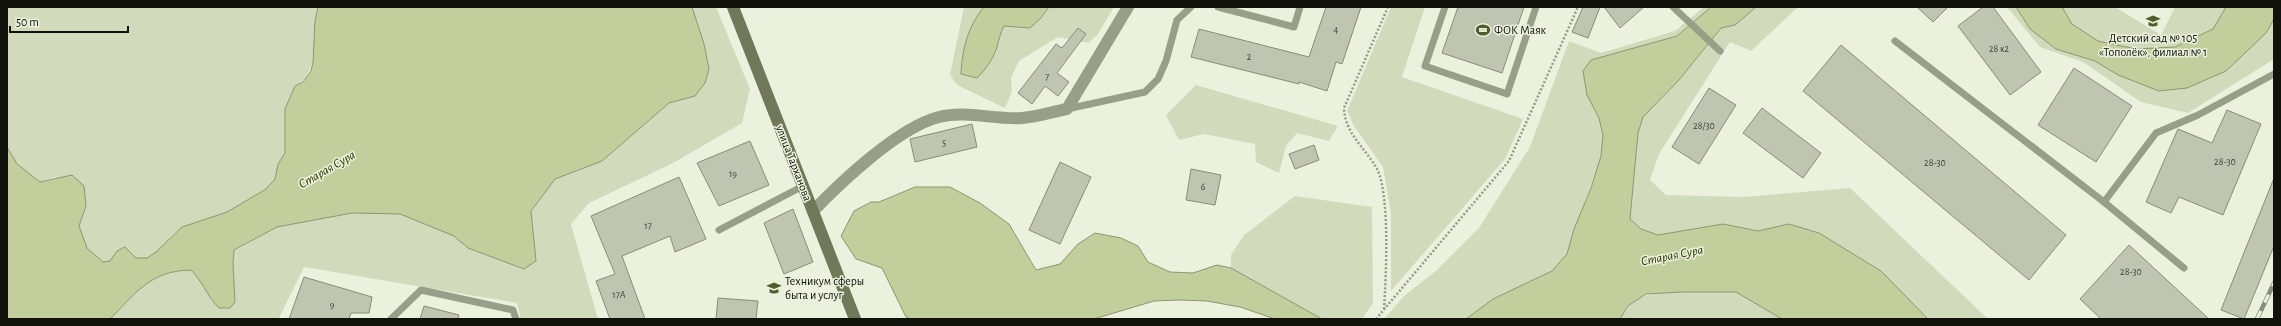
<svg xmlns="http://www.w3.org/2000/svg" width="2281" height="326" font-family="'Alegreya Sans',sans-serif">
  <rect width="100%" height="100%" fill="#ecf1dd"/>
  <!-- green -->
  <g fill="#d2dabc">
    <path d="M7,7H318C313,32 321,73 295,86L285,117V153L278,164L275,179L266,189L227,212L182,227L156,252L147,258H136L117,251L110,261L104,262L87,248L79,226L86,206L55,177L40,182L17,164L7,147Z"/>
    <path d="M692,7H716L750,89L742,123L673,163L589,203L571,224L598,319H521L517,303L304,267L279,318L110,319C137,291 150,272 191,270C203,282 207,296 219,308L235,301L233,263L234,251L277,227L352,213L400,214L454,236L468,248L524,269L536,261L531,211L555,179L602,161L669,103L695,96L705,83L709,69L704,44Z"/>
    <polygon points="964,7 984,7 975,19 996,48 998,36 1004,26 1015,26 1041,18 1049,7 1114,7 1098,34 1088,43 1058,37 1019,61 1011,78 1012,91 1005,108 957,85 950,75"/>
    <polygon points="1391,7 1425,7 1402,77 1523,119 1505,159 1391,291 1391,214 1383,167 1354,126 1347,111"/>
    <polygon points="1704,7 1711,7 1677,36 1610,55 1587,95 1599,118 1603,135 1601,156 1567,254 1552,271 1493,299 1466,319 1384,319 1404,296 1437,270 1479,228 1530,147 1569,41 1601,53 1675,31"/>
    <polygon points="1756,7 1798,7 1751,51 1730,42 1659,154 1650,180 1666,195 1743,197 1850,188 1988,319 1928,319 1881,271 1819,233 1789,224 1758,231 1723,224 1658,235 1641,229 1630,219 1638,133 1643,117 1679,80 1721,28 1735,25"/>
    <polygon points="2007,7 2016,7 2030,29 2056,49 2095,61 2266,33 2274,19 2274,59 2188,113 2141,102 2083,62 2040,47"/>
    <polygon points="2062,7 2115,7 2161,35 2175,7 2226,7 2213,29 2175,47 2136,49 2098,41 2072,24"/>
    <polygon points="1196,85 1338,126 1329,141 1297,133 1286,146 1279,173 1256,162 1255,144 1204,134 1179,140 1166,115"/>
    <polygon points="1295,196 1372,207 1373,303 1362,319 1322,319 1231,268 1231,255 1244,235"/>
    <path d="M1681,292H1736L1782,319H1620C1638,291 1650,294 1681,292Z"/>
  </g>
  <!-- water -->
  <g fill="#c2ce9b" stroke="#8d9670">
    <path d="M318,7H692L704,44L709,69L705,83L695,96L669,103L602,161L555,179L531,211L536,261L524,269L468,248L454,236L400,214L352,213L277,227L234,250L233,263L235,302L230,308H219C207,296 203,282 191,270C150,271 137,292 110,319H7V147L17,164L40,182L72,175L84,186L86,206L79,226L87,248L103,262L110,261L117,251L125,247L136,258H147L156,252L182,227L227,212L266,189L275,179L278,164L285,153V109L295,86L303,82L311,71L313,62L315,21Z"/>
    <path d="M984,7H1049L1041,18L1030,28L1004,26C1000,34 999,39 997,47C993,59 986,69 977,78L961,74C962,49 968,26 984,7Z"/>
    <polygon points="1711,7 1756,7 1735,25 1721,28 1679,80 1643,117 1638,133 1630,219 1641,229 1658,235 1723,224 1758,231 1789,224 1819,233 1881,271 1928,319 1782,319 1736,292 1681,292 1646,294 1628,306 1620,319 1466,319 1493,299 1552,271 1567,254 1574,229 1591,188 1601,156 1603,135 1599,118 1587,95 1583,71 1591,60 1677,36"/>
    <polygon points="2016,7 2062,7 2072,24 2098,41 2136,49 2175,47 2213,29 2226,7 2274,7 2274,19 2266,33 2226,71 2187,88 2159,91 2118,75 2095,61 2056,49 2030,29"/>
    <polygon points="915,187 950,187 980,203 1009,224 1036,270 1060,264 1078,244 1095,233 1121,238 1138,246 1148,262 1170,272 1193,273 1217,265 1231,268 1322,319 1275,319 1240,307 1207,301 1179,300 1154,301 1094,319 911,319 906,317 882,268 856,259 841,236 854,211 871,202 879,202"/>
  </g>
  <!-- building -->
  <g fill="#c0c5b2" stroke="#888c7a">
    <polygon points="1326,7 1361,7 1342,64 1336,62 1327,91 1299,82 1299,84 1191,57 1199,29 1309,57"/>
    <polygon points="1458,7 1524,7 1502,73 1442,53"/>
    <polygon points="1583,7 1600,7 1588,38 1572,32"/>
    <polygon points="1604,7 1644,7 1620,28"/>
    <polygon points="1917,7 1948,7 1933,22"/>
    <polygon points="1983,7 1993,7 2041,72 2010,95 1958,26"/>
    <polygon points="1078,28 1086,34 1057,73 1069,82 1058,96 1045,86 1032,104 1018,93 1056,44 1062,48"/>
    <polygon points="1841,45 2066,235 2029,280 1803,91"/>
    <polygon points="2074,68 2132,106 2096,162 2038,125"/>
    <polygon points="1709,88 1736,105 1699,164 1672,147"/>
    <polygon points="1762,108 1821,153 1803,178 1743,133"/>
    <polygon points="2227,110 2261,124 2223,215 2179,197 2171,213 2146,202 2178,129 2212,143"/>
    <polygon points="972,124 977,147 915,162 910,139"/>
    <polygon points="750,141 769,185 719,206 697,163"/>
    <polygon points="1314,145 1319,160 1295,169 1289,154"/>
    <polygon points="1060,162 1091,177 1060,244 1029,230"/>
    <polygon points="1191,169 1221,175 1215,205 1186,200"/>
    <polygon points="679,177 706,239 675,252 670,236 622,256 645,319 610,319 596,281 615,274 591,216"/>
    <polygon points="2274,178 2274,246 2244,319 2221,310"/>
    <polygon points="793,209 813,262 784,274 764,223"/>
    <polygon points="2129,245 2209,319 2101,319 2080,299"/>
    <polygon points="304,277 372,297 369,313 351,313 349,319 289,319"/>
    <polygon points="718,298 758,301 756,319 716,319"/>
    <polygon points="424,306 459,315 458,319 420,319"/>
  </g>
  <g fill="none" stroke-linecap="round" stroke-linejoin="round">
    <!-- path -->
    <g stroke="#969a8b" stroke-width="2.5" stroke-dasharray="2 2" stroke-linecap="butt">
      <path d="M1384,309C1386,278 1390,199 1378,171C1367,149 1345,135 1344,108L1388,7"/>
      <polyline points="1376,319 1509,161 1578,7"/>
    </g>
    <!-- lane -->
    <g stroke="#999e89" stroke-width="7">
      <polyline points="1218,7 1294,27 1300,7"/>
      <polyline points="1445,7 1425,66 1507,94 1536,7"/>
      <polyline points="1673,7 1720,51"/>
      <polyline points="1895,41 2104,202 2156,133 2198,115 2274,74"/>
      <polyline points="1067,109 1145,92 1158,79 1166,61 1177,20 1191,7"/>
      <polyline points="2104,202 2184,268"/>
      <polyline points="719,230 803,186"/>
      <polyline points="391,319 421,290 513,310 516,319"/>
    </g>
    <!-- street -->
    <path stroke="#999e89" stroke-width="12" d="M813,211C842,181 899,127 939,117C966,110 995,120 1022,118C1037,117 1052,112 1067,109L1128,7"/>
    <!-- secondary -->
    <polyline stroke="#707859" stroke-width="12" points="733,7 855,319"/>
    <defs>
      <polyline id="rail" points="2257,319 2274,283"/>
    </defs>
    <!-- rail casing -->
    <use href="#rail" stroke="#898c7f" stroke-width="4.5"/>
    <!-- rail -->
    <use href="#rail" stroke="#ecf1dd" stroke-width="3" stroke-dasharray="9" stroke-linecap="butt"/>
  </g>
  <!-- icons -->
  <defs>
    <symbol id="school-bare" viewBox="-9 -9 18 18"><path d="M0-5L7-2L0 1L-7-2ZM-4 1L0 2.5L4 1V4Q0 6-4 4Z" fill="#525b2b" stroke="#ecf1dd" stroke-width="2.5" paint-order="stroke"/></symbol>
    <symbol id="stadium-bare" viewBox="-9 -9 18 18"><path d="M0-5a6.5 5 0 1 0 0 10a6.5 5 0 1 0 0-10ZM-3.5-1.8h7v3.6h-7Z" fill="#525b2b" stroke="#ecf1dd" stroke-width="2.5" paint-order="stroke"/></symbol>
    <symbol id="university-bare" viewBox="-9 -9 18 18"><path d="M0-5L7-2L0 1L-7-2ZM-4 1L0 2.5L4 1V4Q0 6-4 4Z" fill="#525b2b" stroke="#ecf1dd" stroke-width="2.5" paint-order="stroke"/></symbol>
  </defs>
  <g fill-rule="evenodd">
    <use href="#school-bare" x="2143" y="11" width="20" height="20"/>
    <use href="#stadium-bare" x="1473" y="20" width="20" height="20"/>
    <use href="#university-bare" x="764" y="278" width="20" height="20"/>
  </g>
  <g text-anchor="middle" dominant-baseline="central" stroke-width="3" stroke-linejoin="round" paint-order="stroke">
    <!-- number labels -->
    <g font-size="10" fill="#3d3f36">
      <text x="1336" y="30">4</text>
      <text x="1999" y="49">28 к2</text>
      <text x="1249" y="57">2</text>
      <text x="1047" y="77">7</text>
      <text x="1704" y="126">28/30</text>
      <text x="944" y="143">5</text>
      <text x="2225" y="162">28-30</text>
      <text x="1935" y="163">28-30</text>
      <text x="733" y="174">19</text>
      <text x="1203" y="187">6</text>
      <text x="648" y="226">17</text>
      <text x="2131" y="272">28-30</text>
      <text x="619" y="295">17А</text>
      <text x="332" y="305">9</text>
    </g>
    <!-- poi labels -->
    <g font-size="12" fill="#11120c" stroke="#ecf1dd" text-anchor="start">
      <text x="1494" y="30">ФОК Маяк</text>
      <text x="2153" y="38" text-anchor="middle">Детский сад № 105<tspan x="2153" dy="14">«Тополёк», филиал № 1</tspan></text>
      <text x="785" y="281">Техникум сферы<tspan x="785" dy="14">быта и услуг</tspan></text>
    </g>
    <!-- street labels -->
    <g font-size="12" fill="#11120c" stroke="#ecf1dd">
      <text transform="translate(794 163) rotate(69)">улица Тарханова</text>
    </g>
    <!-- water labels -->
    <g font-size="13" font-style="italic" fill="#303900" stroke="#ecf1dd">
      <text transform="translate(327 170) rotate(-30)">Старая Сура</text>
      <text transform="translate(1672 256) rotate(-11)">Старая Сура</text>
    </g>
  </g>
  <!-- border -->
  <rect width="2281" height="326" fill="none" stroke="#11120c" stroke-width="16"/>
  <!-- scale -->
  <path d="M10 26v6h118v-6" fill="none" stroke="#11120c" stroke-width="2"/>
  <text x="16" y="26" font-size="12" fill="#11120c" stroke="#ecf1dd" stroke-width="3" paint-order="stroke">50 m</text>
</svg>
